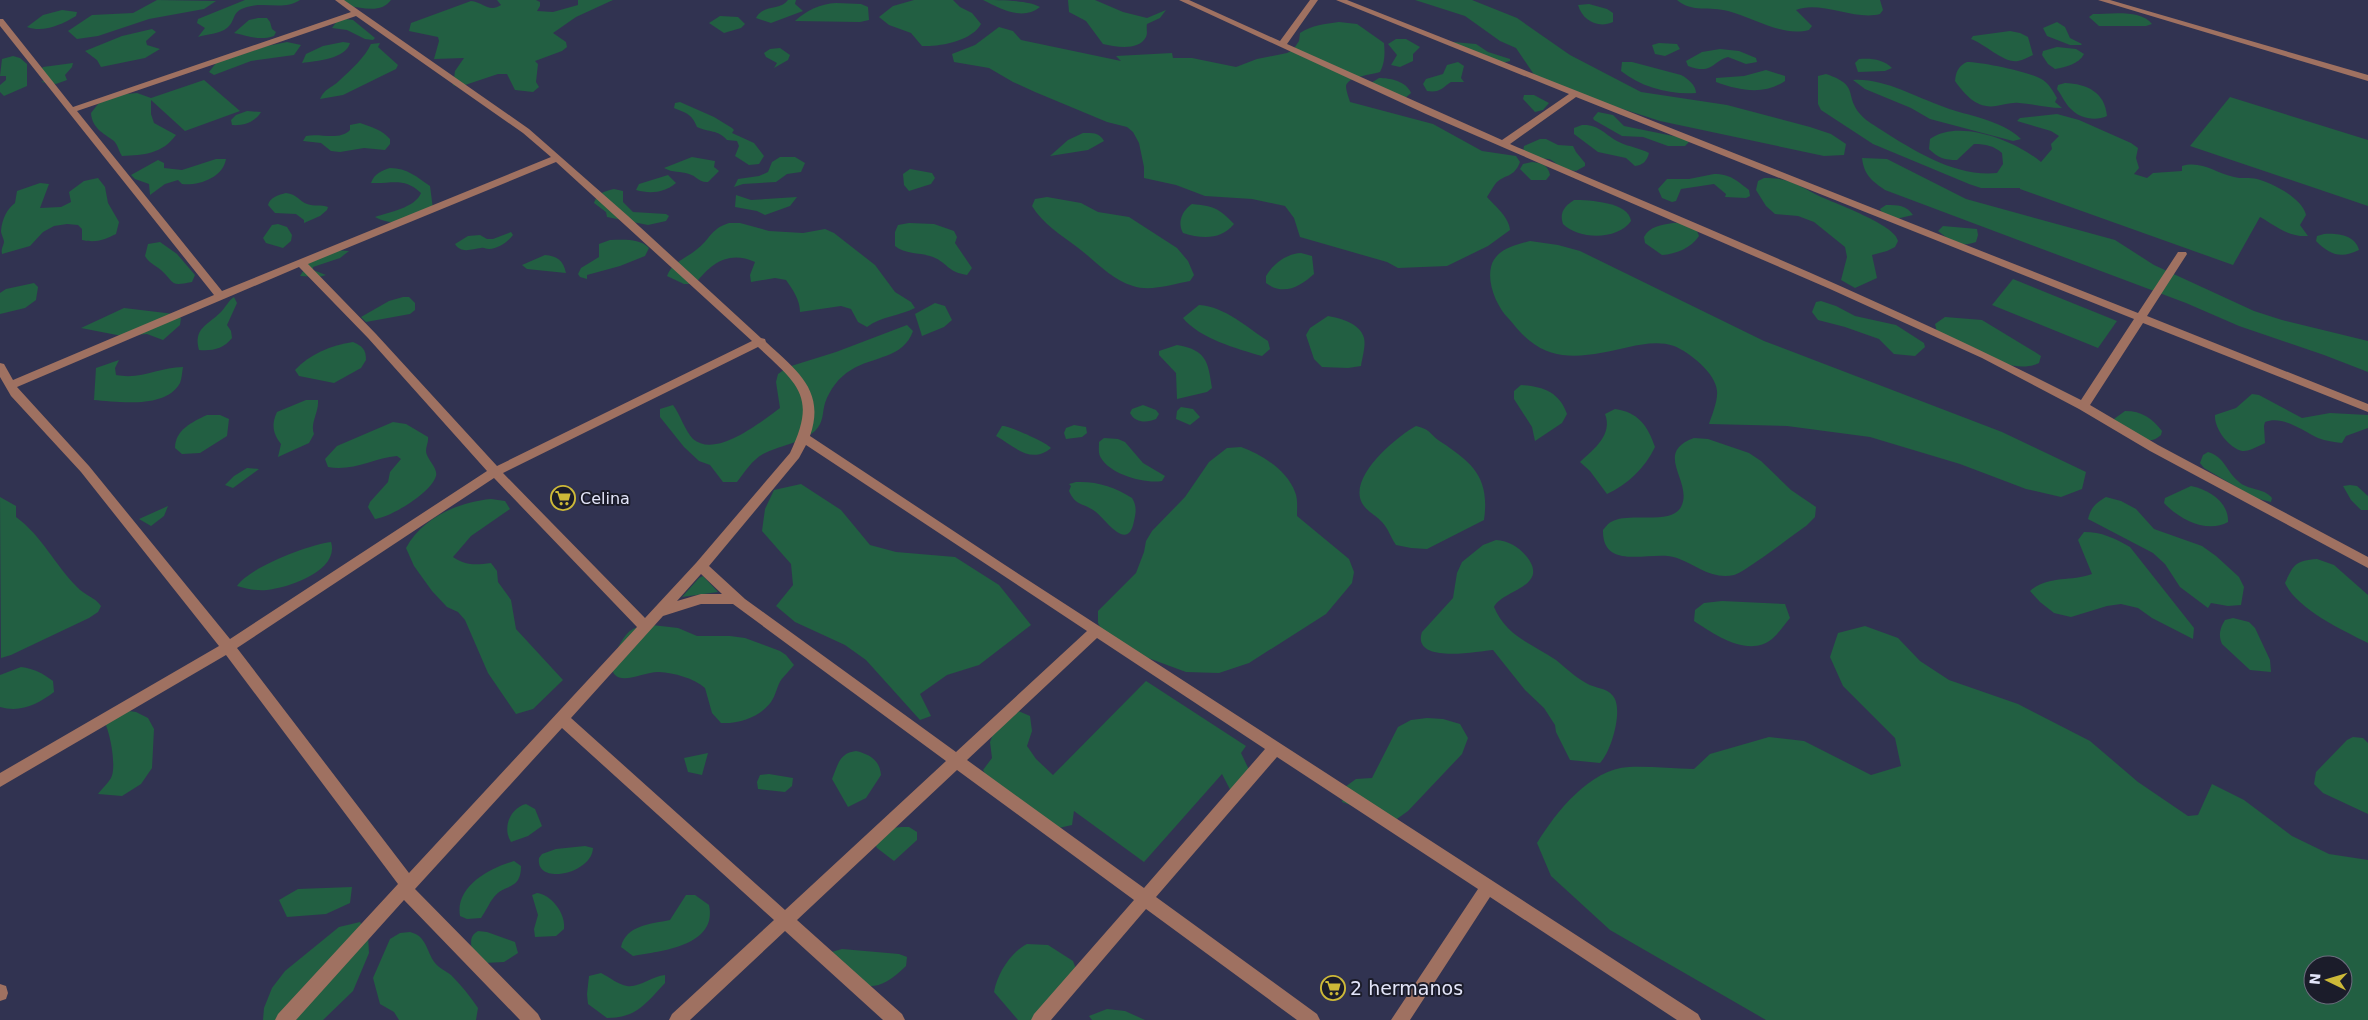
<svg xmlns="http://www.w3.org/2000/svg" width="2368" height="1020" font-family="'DejaVu Sans',sans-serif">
  <rect width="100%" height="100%" fill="#313351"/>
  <!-- green -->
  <g fill="#225f42" fill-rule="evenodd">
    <polygon points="157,0 216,1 204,9 149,19 98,36 77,39 68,31 92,15 133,13"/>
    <path d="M245,0H300C283,11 265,1 247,7C230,12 237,20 227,28C220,34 206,34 198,37L205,28L197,23L198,19Z"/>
    <path d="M341,0H391C379,16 359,5 343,6Z"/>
    <path d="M497,0H536L540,2V6L537,11L553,12L578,5V0H613L576,17L553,33L566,42L567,47L562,51L535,61L538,64L536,82L539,87L533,92L515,90L507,74H498L459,87L453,85L455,71L464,58L434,59L439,41L438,37L409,31L411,23L471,1C483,2 489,13 501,5Z"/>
    <path d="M788,0H796L795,4L803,11L771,23L756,18C763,4 780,11 788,0Z"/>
    <path d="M914,0H953L960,7L972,13L981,24C972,41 939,47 922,46L911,33L889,25L879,17L893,6Z"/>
    <path d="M983,0C998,0 1029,0 1040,7C1023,21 1001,9 983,0Z"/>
    <path d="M1068,0H1095L1123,12L1147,18L1166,10L1160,18L1147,24C1146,29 1148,33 1146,37C1139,51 1116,47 1103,44L1086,21L1069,12Z"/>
    <polygon points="1415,0 1472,0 1517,18 1570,55 1641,92 1727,105 1810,127 1831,134 1846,144 1844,155 1824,156 1660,121 1545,84 1535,76 1516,48 1500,41 1465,16"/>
    <path d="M1677,0H1880L1883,10L1880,14C1855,21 1820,0 1796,10L1812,26L1809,30C1781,37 1755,18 1728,11C1710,6 1692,13 1677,0Z"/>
    <path d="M836,3L861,4L868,7L869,20L860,22L795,21C807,10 820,4 836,3Z"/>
    <path d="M1589,4L1607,9L1613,13V22C1598,29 1582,20 1578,5Z"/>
    <path d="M62,10L77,12L76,16C61,25 43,33 27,27L43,15Z"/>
    <path d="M2093,14C2110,14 2141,9 2152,24L2146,26H2099L2089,17Z"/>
    <polygon points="720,16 738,17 745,24 741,28 724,33 709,23"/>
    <path d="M258,18H267L270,22L272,29L276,32L274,36C259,41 249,36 234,33L249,20Z"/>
    <polygon points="346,19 353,20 375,38 373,40 365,39 347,30 332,28 337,21"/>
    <path d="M1339,22L1357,24L1384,43C1385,53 1385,63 1380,72C1372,75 1348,76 1346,86C1346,91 1349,98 1350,102L1433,124L1482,151L1516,156L1520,162C1514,178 1505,174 1496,183C1493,187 1490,192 1487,197C1495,206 1509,217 1510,230L1488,246L1447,266L1398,268L1387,262L1300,237L1294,218L1285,206L1252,199L1205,196L1176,185L1144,178V167L1139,143L1133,132L1127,127L1107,122L1035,92L1013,82L989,68L954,62L952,54L975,45L999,27L1013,31L1021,40L1121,61L1116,56L1172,53L1173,58H1192L1236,67L1257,59L1287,53L1293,50L1299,41L1300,33C1312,25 1325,24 1339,22Z"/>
    <polygon points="2057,22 2065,27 2070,38 2082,44 2081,45 2070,45 2047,36 2043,28"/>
    <polygon points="152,29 156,32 146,41 147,45 160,49 145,58 101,67 97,60 85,51 122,36"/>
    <path d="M2010,31L2020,33L2028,37L2033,55C2028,57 2023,60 2018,61C2005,64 1985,44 1971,39L1973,36Z"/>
    <polygon points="1396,39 1406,39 1420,47 1413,54 1413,61 1400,67 1391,65 1397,55 1388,44"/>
    <polygon points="287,42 301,45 294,55 251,61 214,75 209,72 216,63 267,46"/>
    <path d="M343,42L350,43C346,59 316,61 302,63L306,54L323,46Z"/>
    <polygon points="1453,42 1476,44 1488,52 1510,59 1510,61 1502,63 1453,44"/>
    <path d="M380,43L378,47L398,65L396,69L343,95L320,99C326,87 331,89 340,80C350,71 366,56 371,44Z"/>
    <polygon points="1659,43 1677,44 1680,49 1665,56 1655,54 1652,45"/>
    <path d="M2057,47L2076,49L2084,54C2079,64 2066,67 2055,69L2048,64L2042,55L2043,51Z"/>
    <polygon points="780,48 790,55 788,60 774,68 777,63 766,57 764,53 770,49"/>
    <path d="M1720,49L1739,51L1756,58L1757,62L1746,64L1728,57C1711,62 1713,75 1688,66L1686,61L1702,52Z"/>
    <polygon points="13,56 20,58 27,64 27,86 4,96 0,92 0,85 6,80 6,76 0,76 2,59"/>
    <path d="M1859,59C1871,58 1883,59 1892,68L1885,71L1858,72L1855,63Z"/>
    <path d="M1458,62L1464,66L1461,78L1464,82H1451C1442,88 1440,93 1427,91L1423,84L1426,79L1443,74L1447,65Z"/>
    <path d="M1622,62H1632L1681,75C1687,78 1696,85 1696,93C1670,95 1641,87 1621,71Z"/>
    <path d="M1967,62C1982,62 2031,72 2043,80C2049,84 2053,91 2057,98L2055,102L2062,108C2047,108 2034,104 2019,103C2011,102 2004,105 1996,106C1977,109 1965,95 1955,81C1956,72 1958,66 1967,62Z"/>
    <polygon points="73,63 72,67 65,75 67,80 56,84 41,82 47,80 39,72 43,67"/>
    <path d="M1766,70L1785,76V81C1765,95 1740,91 1716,82V78L1744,76Z"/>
    <path d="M1826,74C1861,86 1843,94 1861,115C1867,122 1876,126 1883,131C1916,152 1956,177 1997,173L2003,164L2002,153C1994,146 1986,144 1974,144L1957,160C1945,160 1938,158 1929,149L1930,139C1960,118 2017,142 2041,162L2052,149L2051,144L2059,136L2051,131L2017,121L2020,118L2057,114L2079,120L2131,143L2138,148L2136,158L2139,168L2134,174L2147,178L2153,173L2182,171V166C2201,160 2216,173 2234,177C2241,179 2250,177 2257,179C2273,183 2303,199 2306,215L2300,225L2308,236C2288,237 2276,226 2260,217L2233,265L2020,189V188H1981L1969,184L1873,144L1821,110L1818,104V76Z"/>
    <path d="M1379,78C1390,78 1406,81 1411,93L1404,99L1371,83Z"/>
    <path d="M204,80L240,111L185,131L151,100V114L154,123L176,135C162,154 144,155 122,156C119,152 118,145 114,141C103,133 92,128 91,113L98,104L116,95L137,93L151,98Z"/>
    <path d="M1853,80C1884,78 1915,97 1944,107C1968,116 2002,120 2021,139L2013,141L1930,119L1911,108L1865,89Z"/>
    <path d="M2065,83C2087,84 2105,92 2107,116C2096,121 2080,119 2071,109C2065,104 2062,95 2057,89L2058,85Z"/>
    <polygon points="1524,95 1534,95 1549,103 1543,110 1535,112 1523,99"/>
    <polygon points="2230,97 2368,140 2368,206 2190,146"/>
    <path d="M680,102L714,117L732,128L734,130L732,133L754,143L764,156L759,164L749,165L735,156L739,146L737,141L727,140C717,129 710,133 697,127C692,114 686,113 674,108L675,103Z"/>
    <path d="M247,111L261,112C255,122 243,126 232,125L231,120L236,115Z"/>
    <polygon points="1598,112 1613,115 1624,126 1683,138 1689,142 1685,146 1668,146 1643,137 1622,136 1594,120 1593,118"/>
    <path d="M360,123C372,127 382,130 390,139V144L385,150L364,148L340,152L331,151L321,143L303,141L306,136C320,133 340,141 350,130V125Z"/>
    <path d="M1582,125C1599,124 1605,135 1619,142C1629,147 1640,148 1649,153C1647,161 1643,165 1635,166L1626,158L1598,152L1574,134V128Z"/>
    <path d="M1083,133C1092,133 1099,132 1104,141L1088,150L1050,156L1068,140Z"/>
    <path d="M1540,139H1546L1558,145L1573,146L1576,152L1585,163V166L1576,171C1571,170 1565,170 1560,167C1551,160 1551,157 1539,160L1523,152L1524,146Z"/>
    <path d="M692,157L715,161L714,167L719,171L708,182C699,183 697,176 689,174C680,171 673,173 664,168Z"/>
    <polygon points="780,157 795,157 805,163 801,172 787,174 776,182 743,184 734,187 738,179 759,176 768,172 772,162"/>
    <path d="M1862,158L1887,159L1966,199L2115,240L2154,265L2254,311L2282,320L2368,341V372L2324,355L2239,326L2186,303L1885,190C1872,181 1864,175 1862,158Z"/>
    <path d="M216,159H226C223,178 198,186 182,184L178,180L165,184L150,195L149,184L135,179L131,175L158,160L164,163V168L182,170Z"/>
    <path d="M1532,162C1542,163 1548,165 1550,175L1546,180H1531L1520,169L1523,164Z"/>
    <path d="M390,168C407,168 417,177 430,186L433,209C411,218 398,229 375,217C389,212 415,208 421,193C404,177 393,184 371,183C375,173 381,171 390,168Z"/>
    <polygon points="910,169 932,173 935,178 931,184 909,191 904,185 903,174"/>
    <path d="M1714,174C1731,174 1737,181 1749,190L1750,196L1746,198L1725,197L1726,194L1714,184L1681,189L1676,201L1672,202L1662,198L1658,189L1667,179H1689Z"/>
    <path d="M668,175L676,183C664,193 650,194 636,190L639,184Z"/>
    <path d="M98,178L105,187L108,203L119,222L116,234C104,240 96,243 82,240V229L78,225L67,224L54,226L43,232L30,246L2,254C1,248 3,247 4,242C4,239 1,234 1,231C2,219 7,209 15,203L17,191L40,183L49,184L40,208L61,207L71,202L69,192L84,181Z"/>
    <path d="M1764,178C1771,178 1777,178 1784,180C1797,183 1807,190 1819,196C1834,203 1896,225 1898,241L1895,247L1887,251L1872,255L1877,278L1855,288L1841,280L1847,257L1845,247L1814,222L1798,216L1775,214L1766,206L1756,190L1758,181Z"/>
    <path d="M614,189L623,191V202L633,212L666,214L669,216L666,221L648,225L607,217L606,212L594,203C597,193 605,191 614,189Z"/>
    <path d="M286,193C297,194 299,201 307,204C314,207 321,204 328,207L327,210L320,216L304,223V220L296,214L275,213L268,205C270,197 279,195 286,193Z"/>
    <polygon points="736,195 751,200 797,197 790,206 765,215 757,211 735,207"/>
    <path d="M1047,197L1081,203L1098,212L1129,217L1177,248L1188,261L1194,275L1190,281C1173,284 1150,292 1133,286C1110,279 1096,261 1077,247C1061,235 1043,224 1032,206L1035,199Z"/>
    <path d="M1574,200C1589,200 1629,202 1631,221C1618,240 1579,240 1563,224C1559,212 1565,206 1574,200Z"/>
    <path d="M1192,204C1213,206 1219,208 1234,224C1221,240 1202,239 1183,233C1177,222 1182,211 1192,204Z"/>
    <path d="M1886,205C1898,205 1906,205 1913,215L1887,221L1880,209Z"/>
    <path d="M729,223H740L769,231L803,233L825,229L834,233L875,265L895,292L911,302L915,308C899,316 882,316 867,327L858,322L851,309L841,306L800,312C800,300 793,290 786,280L775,278L751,282L750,275L755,262C729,250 711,263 695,284H684L667,276C672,262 685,259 696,250C710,240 710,229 729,223Z"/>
    <path d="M909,223L934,224L954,231L957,237L955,243L972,268L967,275C947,272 948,263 933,257C920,252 906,255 895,246V232L898,225Z"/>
    <path d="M1673,223C1684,223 1696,224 1699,236C1691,248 1676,254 1662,255L1645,243L1644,237C1650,226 1661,225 1673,223Z"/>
    <polygon points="278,224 287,227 292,235 291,241 283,248 266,243 263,238 272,225"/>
    <path d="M1943,226L1977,229L1978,235L1976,242C1959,248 1952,242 1938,231Z"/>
    <path d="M511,232L513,235C508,242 498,249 489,249C486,249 484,247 481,248C472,249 461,254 455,244L468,236L480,235L487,239H493Z"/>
    <path d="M2324,234C2338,233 2355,235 2359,250C2341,259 2330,255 2316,241L2317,236Z"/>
    <path d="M610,240C624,240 639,238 649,248L645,256L620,266L587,275V279L580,277L578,274L581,268L599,257V244Z"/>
    <path d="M1530,241L1558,245L1580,251L1764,341L2002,432L2086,472L2082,489L2061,497L2026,489L1960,464L1870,437L1787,426L1709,424C1712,415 1718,401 1717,391C1716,373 1689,352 1674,346C1659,341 1643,344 1629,347C1596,354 1559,365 1530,341C1522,335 1515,326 1509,319C1497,307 1487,284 1491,267C1495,249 1516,245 1530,241Z"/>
    <path d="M160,242L177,254L195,275L192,282C168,287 175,282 161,270C155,265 149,263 145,256L148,244Z"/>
    <polygon points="333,250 349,251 340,258 313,267 313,270 326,275 319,277 300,276 311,259"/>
    <path d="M1301,253L1312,256L1314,274C1300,287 1283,296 1266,283V276C1274,263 1286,254 1301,253Z"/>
    <path d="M545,255C557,256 563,260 566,273L527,269L522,265Z"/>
    <polygon points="2013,279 2117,321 2098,348 1992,305"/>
    <polygon points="34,283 38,287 36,300 25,308 0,314 0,293 6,289"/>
    <path d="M234,297L237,303L227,325L231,331L232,338C223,349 213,351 199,350C193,328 208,325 221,312C226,307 228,301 234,297Z"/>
    <polygon points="403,297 409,297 415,303 415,310 410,314 366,322 361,317 389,301"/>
    <polygon points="1821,301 1836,306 1855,316 1896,325 1924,343 1925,347 1915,356 1894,354 1879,339 1845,327 1818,320 1812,312 1816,302"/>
    <polygon points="935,303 945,306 952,320 944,327 922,336 915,314"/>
    <path d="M1199,305C1226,307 1246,327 1268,341L1270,349L1262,356C1237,349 1199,338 1183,318Z"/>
    <polygon points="124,308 174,314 181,318 180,325 163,340 147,334 122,336 81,328"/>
    <path d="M1328,316C1340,318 1360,323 1364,338C1366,346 1362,358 1361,366L1348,368L1322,367L1314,359L1306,335L1310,328Z"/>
    <path d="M1945,317L1982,320L2035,352L2041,356L2039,363C2012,377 1961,345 1937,332L1935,324Z"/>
    <path d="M907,325L913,331C903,359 873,356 851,370C839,377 830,389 825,403C822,413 824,422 815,431C800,444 780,445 763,454C752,460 744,473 737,482H723L710,465L699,461L684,447L660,417V409L673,405C680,414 685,431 693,439C716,459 762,421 780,408L776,382L778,374L788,367L836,352Z"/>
    <path d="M353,342C362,346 366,349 366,360L361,368L334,383L299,376L295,370C310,354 331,345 353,342Z"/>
    <path d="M1177,345C1207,350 1208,362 1212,388L1207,392L1177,399L1176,373L1159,355V351Z"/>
    <path d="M119,360L115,368L116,375C142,380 159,367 183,367C182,372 182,378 180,383C166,409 118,402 94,400L96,368Z"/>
    <path d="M1521,385C1542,386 1560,392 1567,414L1562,423L1535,441L1532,427L1514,399V391Z"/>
    <path d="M2252,394L2259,395L2302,418L2330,413L2368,415V428L2346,436L2342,443C2334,442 2326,441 2318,438C2303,431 2283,415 2265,422L2264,426L2265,443C2258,446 2249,452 2242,451C2229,448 2214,429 2215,415L2236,408Z"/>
    <path d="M306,400H318C319,413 310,422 314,434L309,443L278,457L281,444C273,434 271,424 277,412Z"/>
    <path d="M1143,405L1156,410L1159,414L1156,419C1147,423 1135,423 1130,413L1132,409Z"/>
    <polygon points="1181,407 1193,409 1200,417 1190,425 1176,419 1177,411"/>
    <path d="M1615,409C1638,412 1648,426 1655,447C1645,468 1627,485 1607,494L1590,471L1580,462C1594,449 1613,435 1605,414Z"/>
    <path d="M2125,411C2142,411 2152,418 2162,431L2161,435C2147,449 2129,431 2116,423L2114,419Z"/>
    <path d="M207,415H220L229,419L227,436L200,453L182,454L175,448C175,430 192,422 207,415Z"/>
    <path d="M393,422L406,424L428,437C429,443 424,449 427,455C429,461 438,469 436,476C431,493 391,517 375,519L368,507L370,502L388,482L390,472L401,459L397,456C374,458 352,472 328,467L325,459L337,446Z"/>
    <polygon points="1074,425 1086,427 1087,433 1082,437 1066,439 1064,433 1066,428"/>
    <path d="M1002,426C1008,425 1048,443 1051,448C1031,465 1014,446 996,436Z"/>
    <path d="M1416,426C1432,430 1429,434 1441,442C1473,463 1490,478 1484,520L1427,549L1411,548L1396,545C1391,538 1388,528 1382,522C1376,515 1367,512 1362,503C1348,477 1396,437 1416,426Z"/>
    <path d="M1104,438L1118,439L1125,442L1143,463L1165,476L1162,481C1144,484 1110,474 1101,458C1098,454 1099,447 1099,442Z"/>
    <path d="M1694,438L1708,439L1749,453L1761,461L1791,490L1816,507L1815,517L1806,526C1793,535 1745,572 1734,575C1712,580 1696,565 1677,558C1654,549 1602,573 1603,530C1605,528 1608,523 1611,522C1628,511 1671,526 1681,507C1694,482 1652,453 1694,438Z"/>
    <path d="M1241,447C1261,454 1287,470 1295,492C1298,499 1297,508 1297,516L1349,559L1354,572L1352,583L1326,614L1249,663L1219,673L1186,672L1113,645L1104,634L1098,623V611L1136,573L1144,552L1146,541L1152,531L1185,497L1209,462L1227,448Z"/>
    <path d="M2208,452C2225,457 2226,471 2238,481C2248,491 2263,487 2272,498L2271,502L2255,498L2204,468L2200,463L2203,455Z"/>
    <polygon points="247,468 259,469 233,488 225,485 234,476"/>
    <path d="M1076,482C1097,481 1115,487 1132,498C1137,506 1136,513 1134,521C1128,553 1106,520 1096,512C1083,502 1076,507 1069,491L1071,486L1069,484Z"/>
    <polygon points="801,484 841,510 870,545 896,552 955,557 999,585 1031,625 979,665 947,675 920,694 931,716 920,720 866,660 845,645 795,622 776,606 793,585 791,564 762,531 765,509 774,490"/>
    <polygon points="2350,485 2357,486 2368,496 2368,510 2361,510 2351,500 2343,486"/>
    <path d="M2191,486C2208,489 2229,502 2228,522C2207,534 2179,519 2164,503L2165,498Z"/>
    <path d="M0,497L16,506V517C42,536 55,565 77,587C84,595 95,597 101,606L98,612L89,618L11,655L1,658Z"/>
    <path d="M2106,497L2121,501L2136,509L2154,529L2202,546L2216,556L2239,577L2244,587L2241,605L2228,606L2211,603L2208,608L2180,587L2165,564L2153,553L2088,519C2091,507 2096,503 2106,497Z"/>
    <path d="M491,499L505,501L510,509L471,536L453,557C466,566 476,565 491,563L497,571L498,582L511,600L516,629L563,680L533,709L516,714L488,673L465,620L458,612L447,607L432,591L414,566L406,548C422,518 458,502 491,499Z"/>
    <polygon points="168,506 164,516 151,526 139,519"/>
    <path d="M2084,532C2102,532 2114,538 2130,547L2194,628L2193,639L2152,618L2138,608L2121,604L2107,606L2071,617L2054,613L2040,602L2030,591C2048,575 2071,582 2092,574L2078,540Z"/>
    <path d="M1496,540C1509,541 1519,547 1527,557C1550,587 1502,590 1494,607C1507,637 1531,643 1556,660C1566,668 1575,677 1586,683C1596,689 1606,687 1613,696C1624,709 1611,752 1600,763L1570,760L1556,732L1555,725L1544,708L1525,690L1493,650C1479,651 1411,665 1422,632L1453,598L1457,573L1462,562L1483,545Z"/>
    <path d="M331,542C340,571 288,588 267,590C257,591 247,589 237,586C250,567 308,545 331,542Z"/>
    <path d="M2317,559L2334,565L2368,595V643C2342,630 2297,609 2285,583C2294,564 2295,561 2317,559Z"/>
    <polygon points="703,576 718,592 682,597 699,578"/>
    <path d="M1722,601L1785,604L1790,618C1784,625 1779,633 1772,639C1749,658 1715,635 1694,621L1695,610L1704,603Z"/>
    <path d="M2233,618L2249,622L2255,628L2270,660L2271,672L2250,670L2222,644C2218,635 2220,628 2225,620Z"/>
    <path d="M652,625L678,628L697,636H730L745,638L780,651L786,655L794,665C790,670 785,675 781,680C777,686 776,695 771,702C760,717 739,724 721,723L712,713L705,688C694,678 674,673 659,672C647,671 624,684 615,675C606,666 622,637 630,631C637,626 644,626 652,625Z"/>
    <path d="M1865,626L1898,638L1920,661L1949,680L2018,704L2090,741L2138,782L2188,816L2198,815L2212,784L2244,800L2292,836L2329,854L2368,860V1020H1766L1610,930L1551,876L1537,843C1556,812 1590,769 1629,767C1650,766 1673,769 1694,769L1710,754L1769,737L1804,741L1871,775L1901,766L1895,738L1843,686L1830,657L1838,633ZM2313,965H2343V995H2313Z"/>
    <path d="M21,667C35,669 42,673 53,681L54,692C38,704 21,713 0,707V675Z"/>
    <polygon points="1146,681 1246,746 1241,753 1253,778 1237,803 1222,774 1144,862 1074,811 1072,825 1054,829 997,796 983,770 992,758 990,742 1000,716 1016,710 1030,716 1032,731 1027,746 1036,759 1053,775"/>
    <path d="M122,710L136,712L148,718L154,729L152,768L141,784L122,796L98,794C102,789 108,783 111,778C117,767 110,730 103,719Z"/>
    <polygon points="1427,718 1443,719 1460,724 1468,738 1462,754 1408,811 1394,821 1342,802 1345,787 1356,779 1372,778 1398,727 1411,720"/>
    <polygon points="2353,737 2363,738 2368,743 2368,814 2323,793 2314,784 2316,772 2347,740"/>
    <path d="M856,751C869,754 880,760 881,775L866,798L848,807L832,779C838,765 839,753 856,751Z"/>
    <polygon points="708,753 702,775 688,772 684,758"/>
    <polygon points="769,774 793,778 792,786 785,792 758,789 757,782 760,775"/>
    <path d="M526,804L535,809L542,826L528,836L511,842C502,828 510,808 526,804Z"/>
    <polygon points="901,827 909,827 917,832 917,840 894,861 877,848 874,842 883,829"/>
    <path d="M585,846L593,848C592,874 535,886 539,858L542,854L556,849Z"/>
    <path d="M514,861L521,866C521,891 505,883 494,897C489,903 486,911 481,918L467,919L460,916C455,886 490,868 514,861Z"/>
    <polygon points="352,887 350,903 326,914 287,917 279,900 298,889"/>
    <path d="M537,893C552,895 566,914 564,929L556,936L535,937L534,929L538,915L532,895Z"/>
    <path d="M686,895H695L709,905C718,946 661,951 633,956L621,947C626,925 651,924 670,920Z"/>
    <polygon points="360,922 368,935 369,953 353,991 323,1020 263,1020 264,1008 272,988 285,971 339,927"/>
    <path d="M478,931L487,932L515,942L518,953L504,962L484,963L472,952C471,943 469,936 478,931Z"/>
    <path d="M410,932C427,936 426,951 435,963C439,968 446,971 451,975C461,985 470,996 478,1008L476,1020H399L394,1012L380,1004L373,978L390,939L400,933Z"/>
    <path d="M1027,944L1048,945L1073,961L1076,969L1036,1020H1018L994,992C997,974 1011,952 1027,944Z"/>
    <path d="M842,949L899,954L907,957L906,966C867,1004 857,981 821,955Z"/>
    <path d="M601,973C609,977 619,985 627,986C639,988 652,976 665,975V983C646,1003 637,1018 607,1018L588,1004L587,994L589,976Z"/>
    <polygon points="1107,1009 1125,1011 1145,1020 1092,1020 1089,1016"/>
  </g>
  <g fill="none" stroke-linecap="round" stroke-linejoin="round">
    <!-- minor -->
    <g fill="#9f7161" fill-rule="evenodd">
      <path d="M335,0H344L529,129L628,216L761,338L765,339L766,342C796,370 826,390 810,436L1005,565L1698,1014L1701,1020H1677L1490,897L1410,1020H1391L1478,889L1277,757L1156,897L1317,1014L1320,1020H1297L1146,909L1051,1020H1031L1034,1014L1134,900L957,770L797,920L902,1014L905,1020H883L785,931L690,1020H669L672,1014L774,920L562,728L415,889L538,1014L541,1020H520L404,900L296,1020H275L278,1014L398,884L226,655L0,787V773L219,646L81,472L11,396L0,377V363L4,364L13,380L214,295L0,26V19H3L73,107L351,12ZM356,16L523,133L551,157L222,291L77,111ZM556,162L752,341L497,466L376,334L308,264ZM299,267L368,338L487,471L230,639L89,466L17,387ZM758,347C799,385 817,397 790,453L696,563L645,618L503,473ZM806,445L1087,631L956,752L745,599L709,566L799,458ZM494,478L637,627L409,873L237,648ZM701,574L722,594H701L677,601ZM701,604H733L946,761L785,910L571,718L663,616ZM1097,638L1265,749L1144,888L967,760Z"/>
      <path d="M1179,0H1189L1280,41L1310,0H1318L1287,44L1502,140L1569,94L1336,0H1347L2138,313L2178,252H2186L2187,254L2147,316L2368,404V412L2143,323L2090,405L2158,445L2368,557V568L2150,451L2079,409L1982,358L1830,289L1426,114ZM1576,97L2134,319L2081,400C1895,305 1701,226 1510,144Z"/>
      <polygon points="2098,0 2110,0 2368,75 2368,81"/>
      <polygon points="0,984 6,986 8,993 6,999 0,1001"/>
    </g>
  </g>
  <!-- icons -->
  <defs>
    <symbol id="supermarket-ring" viewBox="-11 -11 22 22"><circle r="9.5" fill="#1b1c2a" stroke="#cdb938" stroke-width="1.5"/><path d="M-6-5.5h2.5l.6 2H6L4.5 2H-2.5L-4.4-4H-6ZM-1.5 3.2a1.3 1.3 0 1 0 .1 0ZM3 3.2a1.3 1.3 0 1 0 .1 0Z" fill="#cdb938"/></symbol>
  </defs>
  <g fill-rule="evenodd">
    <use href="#supermarket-ring" x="549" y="484" width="28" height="28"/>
    <use href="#supermarket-ring" x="1319" y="974" width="28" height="28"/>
  </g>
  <g text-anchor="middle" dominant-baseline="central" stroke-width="4" stroke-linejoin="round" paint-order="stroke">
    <!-- poi labels -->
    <g font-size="16" fill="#e3e5f9" stroke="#1b1c2a" text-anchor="start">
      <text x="580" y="498">Celina</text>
    </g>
    <!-- near-poi labels -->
    <g font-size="19" fill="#e3e5f9" stroke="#1b1c2a" text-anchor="start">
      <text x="1350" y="988">2 hermanos</text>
    </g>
  </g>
  <!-- north arrow -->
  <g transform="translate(2328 980) rotate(275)"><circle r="24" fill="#1b1c2a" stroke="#6b6c7d"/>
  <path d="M0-4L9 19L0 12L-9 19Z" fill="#cdb938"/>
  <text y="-8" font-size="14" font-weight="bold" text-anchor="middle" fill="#e3e5f9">N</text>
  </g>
</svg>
